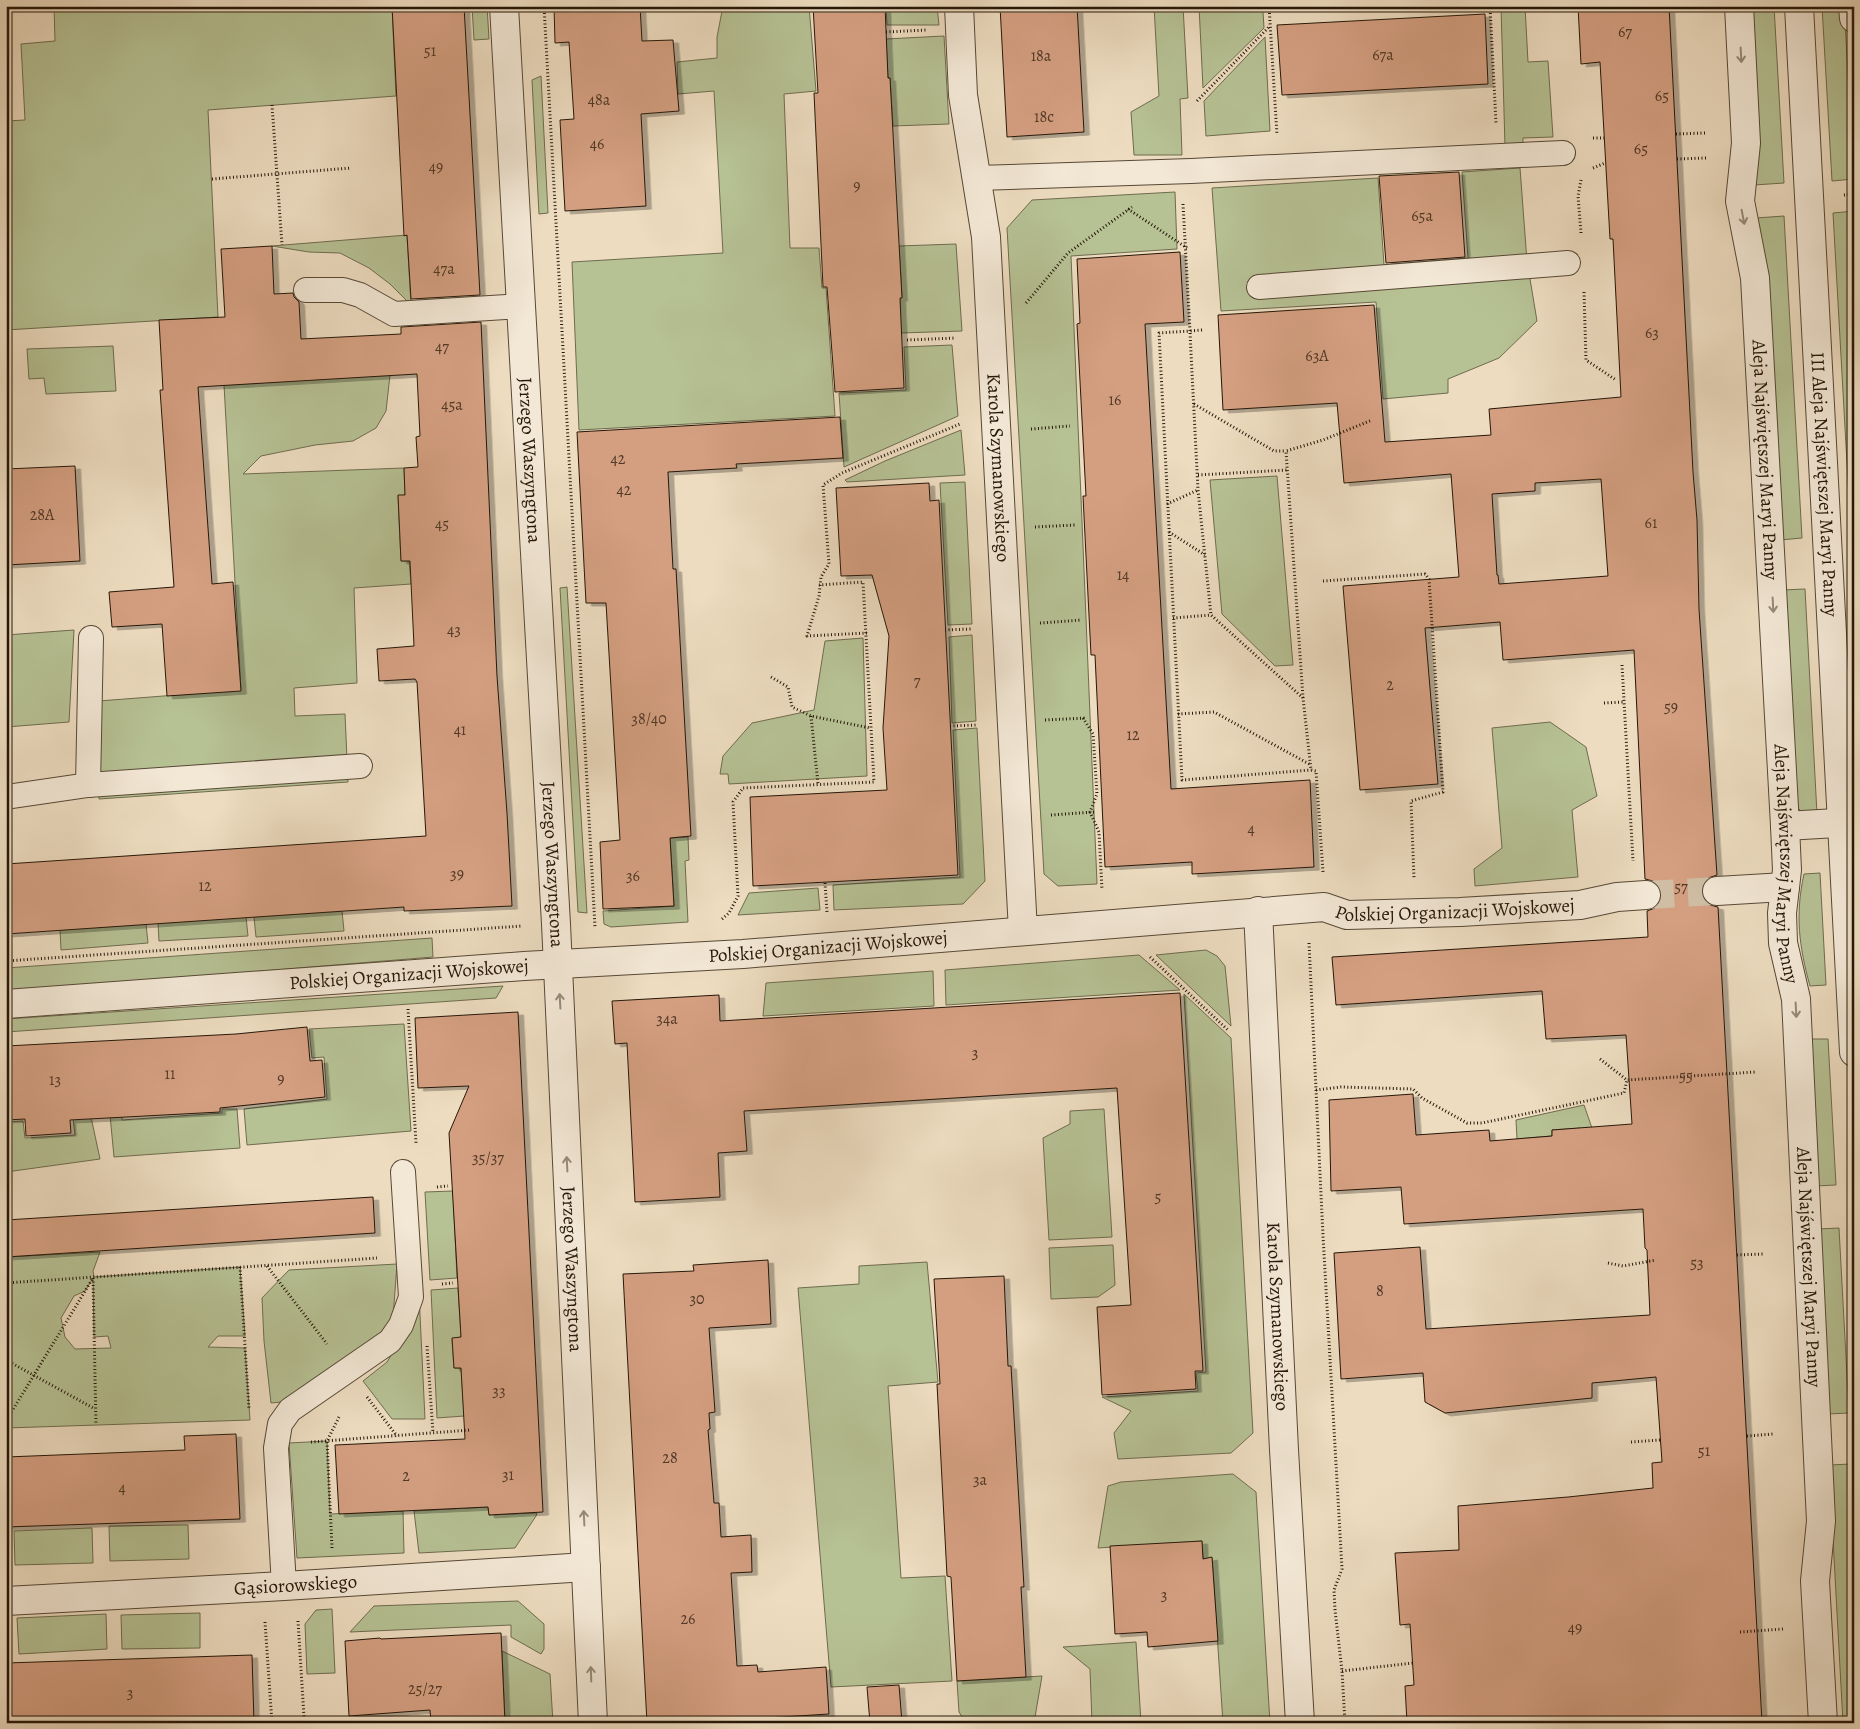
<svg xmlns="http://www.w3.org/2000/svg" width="1860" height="1729" font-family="Alegreya,serif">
  <defs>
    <filter id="shadow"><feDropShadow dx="5.5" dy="3" stdDeviation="0" flood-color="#0004"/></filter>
  </defs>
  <rect width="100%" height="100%" fill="#eddcc0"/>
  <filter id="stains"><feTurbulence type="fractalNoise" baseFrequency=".004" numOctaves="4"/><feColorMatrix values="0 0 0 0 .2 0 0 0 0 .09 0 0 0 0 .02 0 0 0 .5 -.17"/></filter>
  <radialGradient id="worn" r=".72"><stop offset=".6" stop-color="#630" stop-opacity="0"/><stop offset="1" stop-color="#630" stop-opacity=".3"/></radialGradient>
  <!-- green -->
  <g fill="#b6c194" stroke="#6e6c4e" fill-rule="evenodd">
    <polygon points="54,6 211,6 212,9 267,6 392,6 396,96 208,110 218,317 6,330 6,121 25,120 21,44 55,41"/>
    <polygon points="472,6 487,6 489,39 474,40"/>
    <polygon points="723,6 809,6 816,91 784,94 790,248 819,248 822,288 826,288 835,416 579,430 572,262 723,253 714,91 678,94 677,62 717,58 717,37"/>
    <polygon points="886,6 937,6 939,25 887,25"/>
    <polygon points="1154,6 1183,6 1188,98 1180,99 1182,155 1134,155 1131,112 1159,96"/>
    <polygon points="1199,6 1254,6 1263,12 1264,28 1203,88"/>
    <polygon points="1501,6 1525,6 1528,62 1548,61 1553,137 1523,138 1523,146 1505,147"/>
    <polygon points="1750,6 1774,6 1784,183 1754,185"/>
    <polygon points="1822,6 1844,6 1851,125 1854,146 1854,179 1832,181"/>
    <polygon points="944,36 949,124 893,126 890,78 888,78 886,39"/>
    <polygon points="1265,37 1270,131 1206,136 1204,101"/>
    <polygon points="541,76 548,213 539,214 532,80"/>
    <polygon points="1520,168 1527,261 1537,321 1499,358 1448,379 1448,393 1383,399 1376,302 1221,311 1212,188 1378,178 1384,265 1468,258 1462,172"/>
    <polygon points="1175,192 1177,249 1071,256 1097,884 1058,886 1044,874 1007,228 1032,200"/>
    <polygon points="1854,211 1854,535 1851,535 1833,213"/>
    <polygon points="1784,216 1802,538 1780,540 1756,218"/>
    <polygon points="407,235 411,305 390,284 369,268 340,253 309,252 272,246"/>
    <polygon points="956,244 962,331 901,333 900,298 902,297 899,246"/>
    <polygon points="952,345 958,416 844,467 839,393 906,390 904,347"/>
    <polygon points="113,346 116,391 46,394 44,378 29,379 27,349"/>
    <polygon points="390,375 386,411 376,428 353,441 315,445 261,456 243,474 404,468 405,495 398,496 401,561 409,561 411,584 354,588 357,683 294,688 295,716 345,714 348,782 99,799 99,701 241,690 224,385"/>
    <polygon points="961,430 965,475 847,482 845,480 885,461"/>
    <polygon points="1277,476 1293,665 1275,666 1222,614 1210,480"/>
    <polygon points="965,482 972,624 948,625 940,483"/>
    <polygon points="567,587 587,913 578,912 560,588"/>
    <polygon points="1805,589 1817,814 1802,812 1797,807 1782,590"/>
    <polygon points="74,630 69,722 6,727 6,635"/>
    <polygon points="972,635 976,721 952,723 949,637"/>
    <polygon points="863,638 867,776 729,784 728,774 720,774 723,756 752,723 814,710 825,641"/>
    <polygon points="1550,722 1586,747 1597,796 1572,810 1578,877 1475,886 1474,869 1502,848 1492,728"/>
    <polygon points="977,728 985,881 963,904 834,910 833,885 960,877 953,730"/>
    <polygon points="688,837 689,860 685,861 688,922 611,927 604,924 603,911 674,906 670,838"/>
    <path d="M1820,873L1826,985L1810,986C1799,946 1795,915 1804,874Z"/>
    <polygon points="818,888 820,910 738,915 749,893"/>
    <polygon points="342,911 344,931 256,937 254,917"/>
    <polygon points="246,917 248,936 159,941 158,923"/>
    <polygon points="146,924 148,943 61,950 60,930"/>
    <polygon points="432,938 433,957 6,992 6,968"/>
    <polygon points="1206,950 1217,956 1225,966 1231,1026 1156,955"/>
    <polygon points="1139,955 1180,990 946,1005 945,970"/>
    <polygon points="933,971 934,1006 763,1016 766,983"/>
    <polygon points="503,986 496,998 6,1032 6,1019"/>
    <polygon points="1184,994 1231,1038 1253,1433 1231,1453 1118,1459 1114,1433 1131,1411 1102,1397 1198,1391 1196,1373 1206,1372"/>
    <polygon points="404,1024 411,1131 247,1145 244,1109 327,1099 324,1057 312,1058 309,1029"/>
    <polygon points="1806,1039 1828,1039 1836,1185 1815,1186"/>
    <polygon points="1584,1105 1593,1131 1583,1135 1581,1128 1552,1130 1552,1136 1517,1139 1516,1120"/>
    <polygon points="222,1109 237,1109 240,1148 114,1157 110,1115 122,1114 122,1120 222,1113"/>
    <polygon points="1104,1109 1112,1237 1049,1240 1043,1138 1070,1124 1070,1111"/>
    <polygon points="91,1117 100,1159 6,1172 6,1122 23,1121 25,1138 75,1135 73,1118"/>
    <polygon points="453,1191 457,1278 430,1280 425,1192"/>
    <polygon points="1839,1228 1849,1413 1827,1414 1817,1229"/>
    <polygon points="1113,1245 1115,1285 1098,1297 1051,1299 1049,1248"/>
    <path d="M100,1252L93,1271L94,1277L240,1267L245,1336H218L208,1347L245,1348L250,1420L6,1428V1257ZM93,1278L94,1337L108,1336L111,1348L75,1349L65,1337L61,1318L74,1296L85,1291Z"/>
    <polygon points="927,1262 938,1382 888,1386 901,1578 945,1576 952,1681 831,1687 798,1288 859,1284 859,1266"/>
    <polygon points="397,1264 393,1318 377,1340 292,1401 271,1403 264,1341 262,1298 289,1270"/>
    <polygon points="458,1288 461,1337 452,1339 454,1368 461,1368 464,1416 437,1418 431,1290"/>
    <polygon points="419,1294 425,1419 392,1419 363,1381 387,1362 409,1326"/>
    <polygon points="327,1441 330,1514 403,1511 404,1553 297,1558 289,1443"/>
    <polygon points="1851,1464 1854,1519 1854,1723 1843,1723 1829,1465"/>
    <polygon points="1233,1474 1256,1492 1270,1723 1223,1723 1212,1558 1203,1559 1202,1541 1098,1548 1108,1486 1121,1482"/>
    <polygon points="488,1507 489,1515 537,1513 536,1516 515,1548 419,1553 414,1511"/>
    <polygon points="188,1525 189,1559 110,1561 109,1526"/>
    <polygon points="92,1528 93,1563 15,1565 14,1531"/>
    <polygon points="518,1601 544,1624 544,1649 541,1654 511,1637 511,1625 350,1632 374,1606"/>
    <polygon points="332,1609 335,1673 307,1674 305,1624 316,1610"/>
    <polygon points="200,1613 200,1648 122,1649 121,1615"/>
    <polygon points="106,1614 107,1649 19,1654 17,1618"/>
    <polygon points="1136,1642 1141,1723 1092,1723 1090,1669 1063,1647"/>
    <polygon points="502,1651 550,1674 553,1723 505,1723"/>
    <polygon points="1042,1676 1034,1723 966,1723 959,1712 957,1681"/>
  </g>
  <!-- building -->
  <g fill="#d49f81" stroke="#251708" fill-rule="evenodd" filter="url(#shadow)">
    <polygon points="392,6 464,6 480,295 411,299 407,235 404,236"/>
    <polygon points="554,6 640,6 642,41 673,40 679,111 641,114 646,206 565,211 560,120 574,119 569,42 555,43"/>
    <polygon points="813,6 885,6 888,78 890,78 902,298 900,298 904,388 835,392 827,287 823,287 814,93 818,93"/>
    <polygon points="1000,6 1077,6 1084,132 1007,137"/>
    <path d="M1578,6H1669L1693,472L1697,520L1699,609L1717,875L1708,878L1703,884L1701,891L1704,900L1710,905L1718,907L1762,1723H1407L1405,1686L1414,1685L1410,1624L1400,1625L1395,1553L1459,1550L1458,1506L1568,1497L1653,1488L1652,1463L1662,1462L1656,1377L1592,1383V1398L1445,1413L1425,1402L1423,1373L1341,1379L1334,1253L1420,1247L1426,1329L1650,1315L1647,1250L1645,1248L1643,1209L1404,1224L1401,1187L1331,1191L1329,1100L1413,1094L1416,1135L1489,1130L1490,1141L1552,1136V1130L1632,1124L1626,1035L1546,1039L1542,991L1336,1005L1332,957L1648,937L1647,911L1655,908L1660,902L1662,894L1659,886L1653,881L1645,879L1634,650L1503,660L1500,622L1425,628L1438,784L1360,790L1343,586L1459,577L1451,474L1344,483L1337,403L1223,410L1218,315L1374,305L1385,442L1491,435L1489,409L1621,397L1613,239H1610L1600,62L1581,64ZM1601,479L1608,576L1499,584L1498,575H1497L1492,494L1535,491V483Z"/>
    <polygon points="1485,14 1488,84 1282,95 1277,25"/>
    <polygon points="1459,172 1465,257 1386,263 1379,176"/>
    <polygon points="272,246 274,294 293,293 294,297 299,302 301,339 401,334 401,327 481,322 497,676 507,813 512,906 404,911 404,907 6,934 6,864 426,836 417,682 415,679 379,681 377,649 414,646 410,561 401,561 398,495 405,495 404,468 418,467 416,437 420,436 417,374 198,387 212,584 233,582 241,691 167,696 162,624 112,627 109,592 174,587 160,390 163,390 159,320 225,317 221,249"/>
    <polygon points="1180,252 1184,322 1145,324 1171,789 1310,780 1314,867 1192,874 1192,862 1105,867 1095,655 1091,655 1083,496 1086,496 1077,324 1080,323 1077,259"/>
    <polygon points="840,417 843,458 736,464 737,468 668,472 673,569 676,569 691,836 670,838 674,906 603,909 600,842 620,840 606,603 586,603 577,432"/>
    <polygon points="75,466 80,561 6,565 6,469"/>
    <polygon points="929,483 930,501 939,500 958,875 753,886 750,797 887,790 883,728 889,636 872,575 841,576 836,488"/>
    <polygon points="1180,993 1203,1371 1195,1371 1196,1389 1102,1395 1097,1307 1131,1305 1117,1088 744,1111 747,1151 718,1153 720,1197 635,1202 627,1043 615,1044 612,1001 719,995 720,1021"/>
    <polygon points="518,1012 543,1512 489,1515 488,1507 339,1514 335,1445 465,1439 461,1368 454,1368 452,1338 461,1337 449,1133 469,1086 418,1088 415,1018"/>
    <polygon points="307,1027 310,1061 322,1060 325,1097 220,1108 220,1112 70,1120 71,1133 26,1136 25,1119 6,1120 6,1046 236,1034"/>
    <polygon points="373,1197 375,1233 6,1257 6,1220"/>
    <polygon points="768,1260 771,1324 709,1328 715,1412 709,1413 710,1429 708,1430 714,1503 719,1503 721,1537 751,1535 752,1572 731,1573 737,1666 757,1665 758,1672 826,1667 829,1714 734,1720 733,1723 647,1723 623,1274 694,1271 693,1265"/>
    <polygon points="1004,1276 1008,1366 1011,1366 1024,1587 1021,1587 1026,1677 957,1681 951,1577 947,1576 937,1384 940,1384 934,1279"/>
    <polygon points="236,1434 240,1519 6,1527 6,1457 185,1450 184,1436"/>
    <polygon points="1202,1541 1203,1559 1212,1557 1218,1641 1148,1647 1147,1632 1115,1634 1110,1546"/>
    <polygon points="501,1633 505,1723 431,1723 430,1710 349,1716 345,1641 380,1638 381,1639"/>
    <polygon points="252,1655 254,1723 6,1723 6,1663"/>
    <polygon points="899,1685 902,1723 870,1723 867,1687"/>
  </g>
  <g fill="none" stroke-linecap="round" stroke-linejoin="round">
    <!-- minor-tunnel -->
    <polyline stroke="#cfbea4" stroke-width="28" stroke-dasharray="28 14" stroke-linecap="butt" points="1646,895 1717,891"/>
    <defs>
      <g id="service">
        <polyline points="977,178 1191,171 1563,153"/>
        <polyline points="1259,287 1568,263"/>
        <polyline points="306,290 343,290 360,295 394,314 521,306"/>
        <polyline points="88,785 91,638"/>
        <polyline points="6,797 88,785 360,766"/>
        <polyline points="284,1586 276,1448 280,1424 290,1410 390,1341 401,1325 411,1297 403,1172"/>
      </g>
      <g id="pedestrian">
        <path id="s1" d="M1799,6L1854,1052"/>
      </g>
      <g id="minor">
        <path id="s2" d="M504,6L556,924L593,1723"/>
        <path id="s3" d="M959,6L963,95L986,237L1023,931"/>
        <path id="s4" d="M1739,6L1746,143L1740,201L1755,278L1785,826L1787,870L1782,913L1783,943L1796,999L1821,1521L1815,1581L1823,1723"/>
        <polyline points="1853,6 1854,18"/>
        <polyline points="1785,826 1854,822"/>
        <polyline points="1717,891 1785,887"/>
        <path id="s5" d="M1258,911L1284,1450L1300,1723"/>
        <path id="s6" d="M6,1004L524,966L743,954L1324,907L1347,915L1460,912L1580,905L1617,897L1646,895"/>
        <path id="s7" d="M6,1601L284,1586L586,1567"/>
      </g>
    </defs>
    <!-- service casing -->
    <use href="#service" stroke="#574836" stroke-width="26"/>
    <!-- pedestrian casing -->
    <use href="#pedestrian" stroke="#574836" stroke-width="30"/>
    <!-- minor casing -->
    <use href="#minor" stroke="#574836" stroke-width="30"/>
    <!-- path -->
    <g stroke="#251708" stroke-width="3" stroke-dasharray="1 2.5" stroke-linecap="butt">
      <polyline points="544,6 595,927"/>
      <polyline points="1269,6 1277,135"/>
      <polyline points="1490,6 1496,123"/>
      <polyline points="886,32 926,30"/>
      <polyline points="1197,101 1269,27"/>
      <polyline points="272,105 282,245"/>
      <polyline points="1676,134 1705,133"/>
      <polyline points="1593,138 1604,138"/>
      <polyline points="1677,159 1706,158"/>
      <polyline points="1593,168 1605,163"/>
      <polyline points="212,179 351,168"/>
      <polyline points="1844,195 1854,194"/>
      <polyline points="1183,204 1190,331 1159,333 1182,780 1311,770"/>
      <polyline points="1128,209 1187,248"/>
      <polyline points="1581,233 1578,196 1581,180"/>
      <polyline points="1584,292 1586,360 1616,380"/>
      <polyline points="1026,303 1068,253 1132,207"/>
      <polyline points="1202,330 1190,331 1191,353 1198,490 1211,615 1303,698 1311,770 1316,771 1323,872"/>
      <polyline points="907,340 956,338"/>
      <polyline points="1194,404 1274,451 1286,451"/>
      <polyline points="1031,429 1070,426"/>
      <polyline points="1198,475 1287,470"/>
      <polyline points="1167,504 1198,490"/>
      <polyline points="1035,527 1075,525"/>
      <polyline points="1169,532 1205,555"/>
      <polyline points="1323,581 1425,574 1429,579 1443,792 1411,801 1414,878"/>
      <polyline points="1173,618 1211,615"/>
      <polyline points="1040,623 1081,620"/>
      <polyline points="945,630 971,629"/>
      <polyline points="867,633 807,636 819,596 821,577 829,564 823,485 842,473 960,424"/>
      <polyline points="1622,665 1633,861"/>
      <polyline points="771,677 788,687 792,707 811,716 870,728"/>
      <polyline points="1303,698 1286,451 1323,440 1372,420"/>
      <polyline points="1604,703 1624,702"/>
      <polyline points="1178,714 1214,712 1311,765"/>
      <polyline points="811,716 818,784"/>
      <polyline points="1083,718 1093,734 1097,794 1090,812 1099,832 1102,890"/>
      <polyline points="1045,720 1087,718"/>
      <polyline points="950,726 978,725"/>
      <polyline points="1051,815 1095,812"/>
      <polyline points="825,883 827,912"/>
      <polyline points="722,919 729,913 738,896 733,802 743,788 874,782 863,582 819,585"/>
      <polyline points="1309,943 1323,1236 1342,1569 1334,1590 1335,1610 1342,1671 1345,1723"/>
      <polyline points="1150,957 1229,1031"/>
      <polyline points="6,961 522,926"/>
      <polyline points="408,1009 416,1143"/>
      <polyline points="1600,1059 1627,1080 1756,1072"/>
      <polyline points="1316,1090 1341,1087 1413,1089 1422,1098 1467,1123 1482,1123 1624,1093 1627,1080"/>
      <polyline points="437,1187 448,1186"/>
      <polyline points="1737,1255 1764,1254"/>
      <polyline points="1608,1263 1623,1266 1656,1260"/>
      <polyline points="267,1266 327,1344"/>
      <polyline points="240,1267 249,1409"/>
      <polyline points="93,1278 96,1425"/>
      <polyline points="6,1283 377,1258"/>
      <polyline points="442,1284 453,1283"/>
      <polyline points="427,1346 433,1433"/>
      <polyline points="6,1360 95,1409"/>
      <polyline points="367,1397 397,1436"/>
      <polyline points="6,1421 93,1278"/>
      <polyline points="1747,1436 1773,1434"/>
      <polyline points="311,1442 470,1430"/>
      <polyline points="1631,1442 1660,1440"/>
      <polyline points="332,1548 327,1441 339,1417"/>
      <polyline points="298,1621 304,1717 308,1723"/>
      <polyline points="265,1622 272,1723"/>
      <polyline points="1740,1632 1783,1629"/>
      <polyline points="1342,1671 1413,1663"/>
      <polyline points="332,1723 408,1718 415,1723"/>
    </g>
    <!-- service -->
    <use href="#service" stroke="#f3e8d6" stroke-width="24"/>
    <!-- pedestrian -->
    <use href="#pedestrian" stroke="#f3e8d6" stroke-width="28"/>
    <!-- minor -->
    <use href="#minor" stroke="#f3e8d6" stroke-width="28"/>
  </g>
  <!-- one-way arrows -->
  <defs><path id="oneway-shaft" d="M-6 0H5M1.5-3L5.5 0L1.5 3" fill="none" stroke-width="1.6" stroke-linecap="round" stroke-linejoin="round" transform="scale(1.25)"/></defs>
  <g stroke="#968a79">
    <use href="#oneway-shaft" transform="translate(1741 55) rotate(87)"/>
    <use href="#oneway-shaft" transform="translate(1743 217) rotate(79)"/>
    <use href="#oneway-shaft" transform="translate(1773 605) rotate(87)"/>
    <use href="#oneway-shaft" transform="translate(560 1001) rotate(-93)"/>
    <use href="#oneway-shaft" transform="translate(1796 1010) rotate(87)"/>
    <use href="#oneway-shaft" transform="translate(567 1164) rotate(-93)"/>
    <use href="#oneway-shaft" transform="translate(584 1518) rotate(-93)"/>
    <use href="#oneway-shaft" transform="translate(591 1674) rotate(-92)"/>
  </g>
  <g text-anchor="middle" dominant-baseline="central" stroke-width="4" stroke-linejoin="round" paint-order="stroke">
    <!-- number labels -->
    <g font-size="16" fill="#513926">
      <text x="1625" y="32">67</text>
      <text x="430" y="51">51</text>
      <text x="1383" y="55">67a</text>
      <text x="1041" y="56">18a</text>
      <text x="1662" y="96">65</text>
      <text x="599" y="100">48a</text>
      <text x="1044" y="117">18c</text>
      <text x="597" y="144">46</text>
      <text x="1641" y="149">65</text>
      <text x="436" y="167">49</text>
      <text x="857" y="186">9</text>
      <text x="1422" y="216">65a</text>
      <text x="444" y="269">47a</text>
      <text x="1652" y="333">63</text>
      <text x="442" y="347">47</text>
      <text x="1317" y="356">63A</text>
      <text x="1115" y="400">16</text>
      <text x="452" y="405">45a</text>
      <text x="618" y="459">42</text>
      <text x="624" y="490">42</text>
      <text x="42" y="515">28A</text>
      <text x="1651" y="523">61</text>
      <text x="442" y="524">45</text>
      <text x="1123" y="575">14</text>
      <text x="454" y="630">43</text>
      <text x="917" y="681">7</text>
      <text x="1390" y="685">2</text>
      <text x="1671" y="707">59</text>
      <text x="649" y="719">38/40</text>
      <text x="460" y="730">41</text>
      <text x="1133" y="735">12</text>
      <text x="1251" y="829">4</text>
      <text x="457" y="874">39</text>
      <text x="633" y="876">36</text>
      <text x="205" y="886">12</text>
      <text x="1681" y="887">57</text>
      <text x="667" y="1019">34a</text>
      <text x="975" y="1053">3</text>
      <text x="170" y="1074">11</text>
      <text x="1686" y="1076">55</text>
      <text x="281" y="1079">9</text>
      <text x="55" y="1080">13</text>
      <text x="488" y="1158">35/37</text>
      <text x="1158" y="1197">5</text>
      <text x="1697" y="1263">53</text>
      <text x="1380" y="1291">8</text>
      <text x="697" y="1299">30</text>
      <text x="499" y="1391">33</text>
      <text x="1704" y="1451">51</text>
      <text x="670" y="1458">28</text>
      <text x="508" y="1475">31</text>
      <text x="406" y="1476">2</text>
      <text x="980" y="1480">3a</text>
      <text x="122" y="1488">4</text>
      <text x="1164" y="1595">3</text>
      <text x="688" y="1619">26</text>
      <text x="1575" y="1628">49</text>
      <text x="425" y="1689">25/27</text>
      <text x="130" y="1693">3</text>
    </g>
    <!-- street labels -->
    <g font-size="19" fill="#251708" stroke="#f3e8d6">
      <text stroke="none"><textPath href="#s2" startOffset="455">Jerzego Waszyngtona</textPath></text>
      <text stroke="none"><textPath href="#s4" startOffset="456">Aleja Najświętszej Maryi Panny</textPath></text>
      <text stroke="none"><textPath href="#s3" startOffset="464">Karola Szymanowskiego</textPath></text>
      <text stroke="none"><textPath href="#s1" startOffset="479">III Aleja Najświętszej Maryi Panny</textPath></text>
      <text stroke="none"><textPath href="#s2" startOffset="860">Jerzego Waszyngtona</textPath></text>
      <text stroke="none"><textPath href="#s4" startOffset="861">Aleja Najświętszej Maryi Panny</textPath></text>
      <text stroke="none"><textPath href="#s6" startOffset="1454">Polskiej Organizacji Wojskowej</textPath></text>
      <text stroke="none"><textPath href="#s6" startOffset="824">Polskiej Organizacji Wojskowej</textPath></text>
      <text stroke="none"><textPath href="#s6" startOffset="404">Polskiej Organizacji Wojskowej</textPath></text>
      <text stroke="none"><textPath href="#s4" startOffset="1266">Aleja Najświętszej Maryi Panny</textPath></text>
      <text stroke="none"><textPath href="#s2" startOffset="1265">Jerzego Waszyngtona</textPath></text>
      <text stroke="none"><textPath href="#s5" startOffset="406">Karola Szymanowskiego</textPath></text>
      <text stroke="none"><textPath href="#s7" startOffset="290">Gąsiorowskiego</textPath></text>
    </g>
  </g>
  <!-- margin -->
  <rect width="1860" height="1729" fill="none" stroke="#eddcc0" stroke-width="25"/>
  <rect x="8" y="8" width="1845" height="1714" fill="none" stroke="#251708" stroke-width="2.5"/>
  <rect x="12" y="12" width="1835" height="1704" fill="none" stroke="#251708"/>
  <rect width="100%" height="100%" filter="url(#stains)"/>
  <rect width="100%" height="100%" fill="url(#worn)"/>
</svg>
